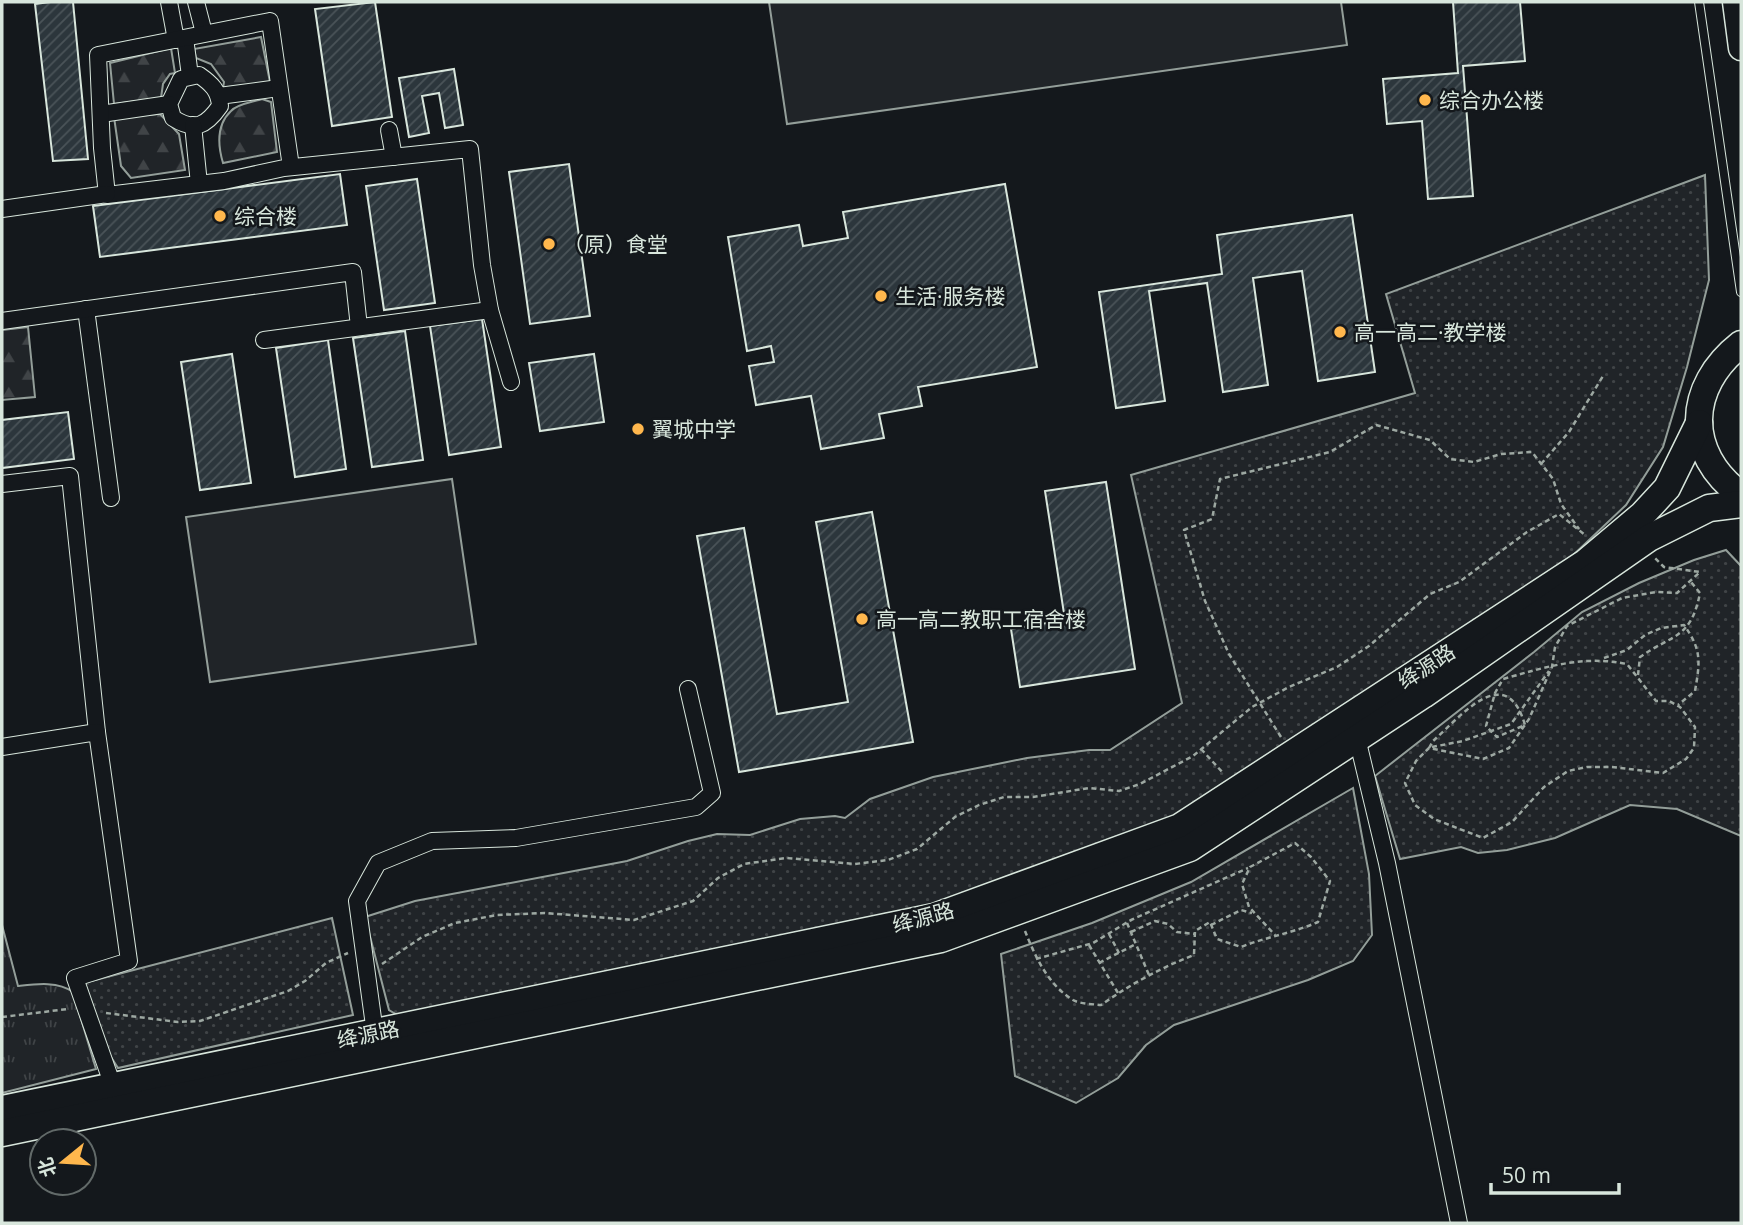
<svg xmlns="http://www.w3.org/2000/svg" width="1743" height="1225" font-family="'Open Sans','Noto Sans SC',sans-serif">
  <defs>
    <pattern id="grass-tufts" width="24" height="20" patternUnits="userSpaceOnUse" patternTransform="scale(1.75)"><rect width="24" height="20" fill="#202428"/><path d="M3 7l-1-3M5 7V3M7 7l1-3M15 17l-1-3M17 17v-4M19 17l1-3" fill="none" stroke="#404447"/></pattern>
    <pattern id="forest-firs" width="22" height="20" patternUnits="userSpaceOnUse" patternTransform="scale(1.75)"><rect width="22" height="20" fill="#202428"/><path d="M5 1l3.5 6h-7zM16 11l3.5 6h-7z" fill="#404447"/></pattern>
    <pattern id="park-dots" width="8" height="8" patternUnits="userSpaceOnUse" patternTransform="scale(1.75)"><rect width="8" height="8" fill="#202428"/><path d="M2 2h.1M6 6h.1" fill="none" stroke="#404447" stroke-width="1.8" stroke-linecap="round"/></pattern>
    <pattern id="building-hatch" width="6" height="6" patternUnits="userSpaceOnUse" patternTransform="scale(1.75)"><rect width="6" height="6" fill="#2c363c"/><path d="M-1 1l2-2M0 6l6-6M5 7l2-2" fill="none" stroke="#4a5358"/></pattern>
  </defs>
  <rect width="100%" height="100%" fill="#14181c"/>
  <!-- grass -->
  <path fill="url(#grass-tufts)" stroke="#939e99" stroke-width="2" d="M2,925L18,986C36,984 58,981 73,992L96,1069L2,1093Z"/>
  <!-- forest -->
  <g fill="url(#forest-firs)" stroke="#939e99" stroke-width="2">
    <polygon points="261,37 270,82 223,88 224,82 211,64 196,58 194,49"/>
    <polygon points="171,48 175,73 170,74 163,84 161,98 114,104 110,63"/>
    <path d="M262,99L271,102L277,152L223,163C218,146 216,125 231,111C237,104 253,102 262,99Z"/>
    <polygon points="160,114 179,134 185,170 131,178 121,166 114,117"/>
    <polygon points="28,327 35,397 2,400 2,330"/>
  </g>
  <!-- park -->
  <g fill="url(#park-dots)" stroke="#939e99" stroke-width="2">
    <polygon points="1705,175 1709,280 1687,367 1663,447 1626,505 1569,559 1219,794 1142,835 927,911 399,1016 389,1010 365,917 415,901 627,861 688,841 717,834 750,835 800,819 835,816 845,818 870,799 933,777 1027,758 1089,750 1110,750 1182,703 1131,475 1415,393 1386,294"/>
    <polygon points="1726,550 1741,566 1741,836 1677,809 1630,805 1555,838 1507,850 1478,853 1461,847 1400,859 1375,776 1534,652 1582,612 1639,583 1694,560"/>
    <polygon points="1353,788 1369,874 1372,935 1353,961 1308,980 1174,1025 1146,1045 1118,1078 1076,1103 1015,1076 1001,954 1092,923 1191,882"/>
    <polygon points="332,918 353,1015 118,1068 104,1046 84,983"/>
  </g>
  <!-- garden -->
  <g fill="#202428" stroke="#939e99" stroke-width="2">
    <polygon points="769,2 1341,2 1347,45 787,124"/>
    <polygon points="452,479 476,644 210,682 186,517"/>
  </g>
  <!-- building -->
  <g fill="url(#building-hatch)" stroke="#d8e6dc" stroke-width="2">
    <polygon points="50,2 73,2 88,159 53,161 35,4"/>
    <polygon points="375,2 392,117 332,126 315,9"/>
    <polygon points="1453,2 1520,2 1525,61 1463,66 1473,196 1428,199 1422,121 1387,124 1383,79 1458,73"/>
    <polygon points="454,69 463,125 445,128 439,93 422,96 429,133 409,137 399,78"/>
    <polygon points="569,164 590,316 530,324 509,172"/>
    <polygon points="340,174 347,225 100,257 93,206"/>
    <polygon points="417,179 435,303 384,310 366,186"/>
    <polygon points="1005,184 1037,367 918,387 922,406 879,414 884,438 821,449 811,396 756,405 749,366 774,362 771,346 747,351 728,237 799,225 803,246 848,238 843,212"/>
    <polygon points="1352,215 1375,372 1318,381 1302,271 1253,278 1268,385 1223,392 1207,283 1149,291 1165,401 1116,408 1099,292 1222,274 1217,235"/>
    <polygon points="482,319 501,447 449,455 430,326"/>
    <polygon points="405,331 423,460 372,467 353,338"/>
    <polygon points="328,340 346,469 295,477 276,348"/>
    <polygon points="232,354 251,483 200,490 181,362"/>
    <polygon points="594,354 604,422 540,431 529,363"/>
    <polygon points="68,412 74,459 2,468 2,420"/>
    <polygon points="1106,482 1135,669 1020,687 1011,629 1065,620 1045,491"/>
    <polygon points="872,512 913,742 739,772 697,536 744,528 777,714 848,702 816,522"/>
  </g>
  <g fill="none" stroke-linecap="round" stroke-linejoin="round">
    <defs>
      <polyline id="service" points="1699,2 1741,292"/>
      <g id="minor">
        <polyline points="169,2 176,40"/>
        <polyline points="196,2 204,33"/>
        <polyline points="185,38 190,76"/>
        <path d="M199,75C212,84 219,91 220,106C206,126 195,132 173,118L169,104L181,79Z"/>
        <polyline points="219,96 279,88"/>
        <polyline points="101,114 169,104"/>
        <polyline points="193,125 199,184"/>
        <polyline points="389,130 394,157"/>
        <polyline points="291,167 270,21 98,55 102,148 107,195 224,181 284,168 470,149 482,265 490,310 511,382"/>
        <polyline points="2,209 107,194"/>
        <polyline points="86,309 111,498"/>
        <polyline points="2,321 353,272 359,327"/>
        <polyline points="264,340 490,310"/>
        <polyline points="2,484 70,476 97,732"/>
        <polyline points="1357,738 1387,863 1459,1223"/>
        <polyline points="2,747 97,732 129,961 75,978 113,1086"/>
        <polyline points="375,1033 357,901 378,863 432,841 516,838 696,807 712,793 688,689"/>
      </g>
      <polyline id="primary" points="1735,2 1741,48"/>
      <g id="trunk">
        <path d="M1741,344C1686,387 1684,453 1741,495"/>
        <polyline points="2,1109 934,917 1180,827 1585,563 1642,515 1667,488 1699,423"/>
        <polyline points="2,1133 941,939 1190,848 1423,695 1649,538 1709,508 1741,504"/>
      </g>
    </defs>
    <!-- service casing -->
    <use href="#service" stroke="#d8e6dc" stroke-width="10"/>
    <!-- minor casing -->
    <use href="#minor" stroke="#d8e6dc" stroke-width="18"/>
    <!-- primary casing -->
    <use href="#primary" stroke="#d8e6dc" stroke-width="27"/>
    <!-- trunk casing -->
    <use href="#trunk" stroke="#d8e6dc" stroke-width="29"/>
    <!-- path -->
    <g stroke="#9da8a2" stroke-width="2.5" stroke-dasharray="5 3.5" stroke-linecap="butt">
      <polyline points="1541,464 1569,432 1603,376"/>
      <path d="M1604,658L1627,650L1645,635L1661,628L1684,625C1702,650 1700,662 1695,691L1678,705"/>
      <path d="M1638,675L1640,657C1673,634 1691,639 1700,593L1691,582"/>
      <polyline points="1281,737 1229,654 1205,601 1184,530 1212,519 1220,479 1330,452 1376,425 1430,440 1450,459 1474,462 1501,454 1532,452 1553,479 1561,504 1579,529"/>
      <polyline points="1432,747 1463,741 1511,724 1549,671"/>
      <path d="M1429,748L1433,741C1461,716 1506,660 1525,725L1497,737L1486,726L1495,693L1503,679C1546,667 1582,655 1627,664L1656,701H1669L1680,707L1695,727L1694,748L1686,759L1663,773L1612,767H1587L1568,771L1544,787L1512,822L1483,838L1434,819L1415,805L1405,783L1416,761L1429,748L1483,759L1509,748L1529,719L1552,667L1555,647L1567,626L1622,598L1656,592L1677,593L1700,572L1664,567L1655,558"/>
      <polyline points="1201,749 1224,774"/>
      <polyline points="1127,923 1149,975"/>
      <polyline points="1211,925 1241,910 1252,913"/>
      <path d="M1025,931C1035,956 1048,985 1073,1000C1080,1004 1092,1004 1101,1005C1131,984 1160,968 1194,955L1195,931L1210,922L1217,939L1241,947C1266,937 1293,933 1318,922L1330,881L1311,857L1295,843L1250,867L1242,884L1249,907L1275,935"/>
      <polyline points="1131,932 1155,921 1168,924 1177,932 1195,934"/>
      <polyline points="1109,934 1119,953"/>
      <polyline points="1089,945 1118,993"/>
      <polyline points="1036,959 1093,943 1131,920 1248,868"/>
      <polyline points="1099,963 1136,944"/>
      <polyline points="382,964 422,937 455,923 497,915 545,913 634,920 693,901 718,878 744,864 786,858 855,864 888,860 917,849 955,817 979,805 1004,797 1033,797 1089,788 1119,791 1140,784 1193,756 1252,707 1289,687 1337,667 1369,646 1430,594 1459,582 1527,532 1559,514 1585,535"/>
      <polyline points="106,1013 178,1022 200,1021 288,991 305,981 326,963 348,953"/>
      <polyline points="2,1017 68,1009"/>
    </g>
    <!-- service -->
    <use href="#service" stroke="#14181c" stroke-width="8"/>
    <!-- minor -->
    <use href="#minor" stroke="#14181c" stroke-width="16"/>
    <!-- primary -->
    <use href="#primary" stroke="#14181c" stroke-width="24"/>
    <!-- trunk -->
    <use href="#trunk" stroke="#14181c" stroke-width="26"/>
  </g>
  <!-- markers -->
  <g fill="#ffb74d" stroke="#14181c" stroke-width="2.5">
    <circle cx="1425" cy="100" r="7"/>
    <circle cx="220" cy="216" r="7"/>
    <circle cx="549" cy="244" r="7"/>
    <circle cx="881" cy="296" r="7"/>
    <circle cx="1340" cy="332" r="7"/>
    <circle cx="638" cy="429" r="7"/>
    <circle cx="862" cy="619" r="7"/>
  </g>
  <g text-anchor="middle" dominant-baseline="central" stroke-width="5" stroke-linejoin="round" paint-order="stroke">
    <!-- poi labels -->
    <g font-size="21" fill="#d8e6dc" stroke="#14181c" text-anchor="start">
      <text x="1439" y="100">综合办公楼</text>
      <text x="234" y="216">综合楼</text>
      <text x="563" y="244">（原）食堂</text>
      <text x="895" y="296">生活·服务楼</text>
      <text x="1354" y="332">高一高二·教学楼</text>
      <text x="652" y="429">翼城中学</text>
      <text x="876" y="619">高一高二教职工宿舍楼</text>
    </g>
    <!-- street labels -->
    <g font-size="21" fill="#d8e6dc" stroke="#14181c">
      <text transform="translate(1426 666) rotate(-33)">绛源路</text>
      <text transform="translate(923 917) rotate(-15)">绛源路</text>
      <text transform="translate(368 1034) rotate(-12)">绛源路</text>
    </g>
  </g>
  <!-- border -->
  <rect width="1743" height="1225" fill="none" stroke="#d8e6dc" stroke-width="7"/>
  <!-- north arrow -->
  <g transform="translate(63 1162) rotate(252)"><circle r="33" fill="#14181c" stroke="#626a69" stroke-width="2"/>
  <path d="M0-5L12 26L0 18L-12 26Z" fill="#ffb74d"/>
  <text y="-10" font-size="19" font-weight="bold" text-anchor="middle" fill="#d8e6dc">北</text>
  </g>
  <!-- scale -->
  <path d="M1491 1183v10h128v-10" fill="none" stroke="#d8e6dc" stroke-width="3.5"/>
  <text x="1502" y="1183" font-size="21" fill="#d8e6dc" stroke="#14181c" stroke-width="5" paint-order="stroke">50 m</text>
</svg>
